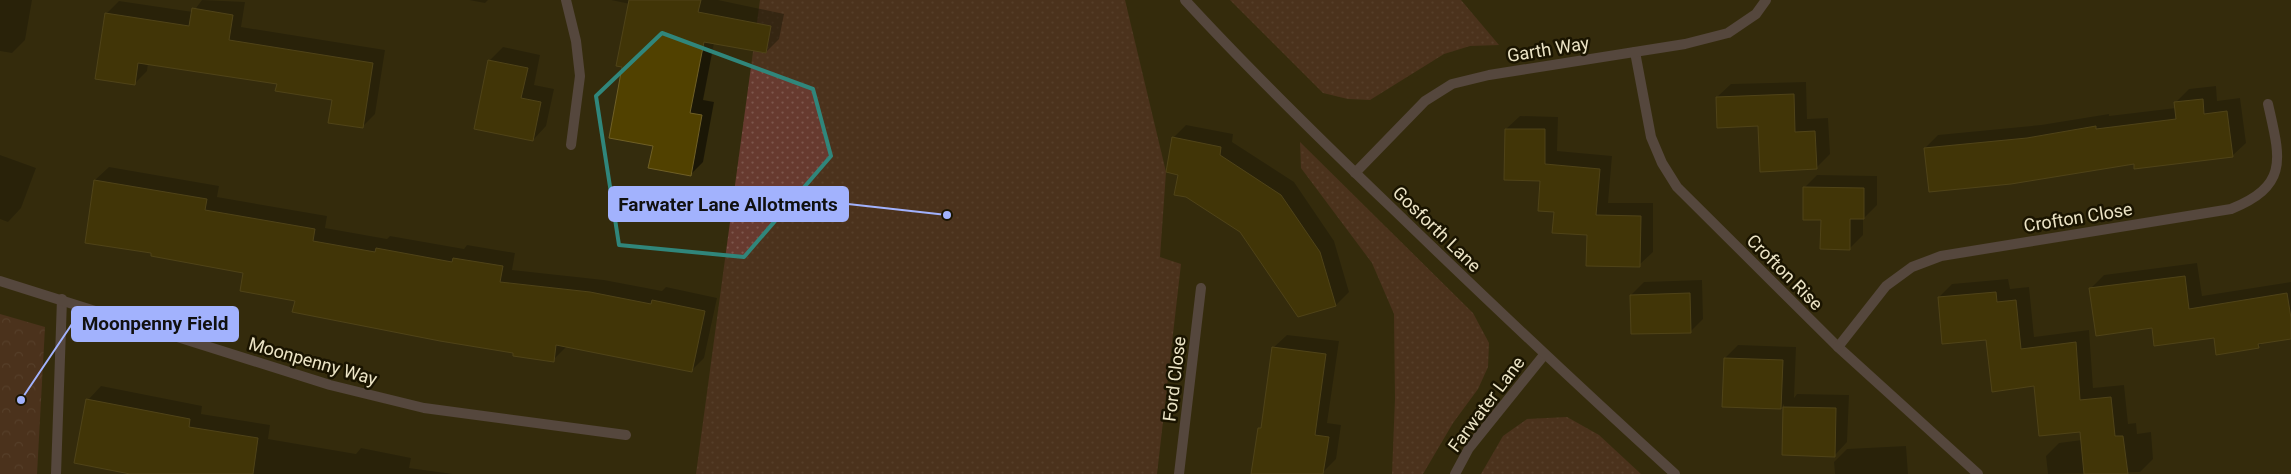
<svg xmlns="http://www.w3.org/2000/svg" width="2291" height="474" font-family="Roboto,sans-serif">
  <defs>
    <pattern id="grass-dots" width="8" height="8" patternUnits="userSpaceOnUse" patternTransform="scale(1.25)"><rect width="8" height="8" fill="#673a2f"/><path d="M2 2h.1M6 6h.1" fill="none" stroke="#7d564c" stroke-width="1.8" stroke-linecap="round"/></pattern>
    <pattern id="park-crowns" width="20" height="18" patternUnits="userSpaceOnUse" patternTransform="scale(1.25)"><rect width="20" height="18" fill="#673a2f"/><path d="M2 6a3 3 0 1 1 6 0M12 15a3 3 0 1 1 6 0" fill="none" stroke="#7d564c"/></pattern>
  </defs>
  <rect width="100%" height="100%" fill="#342c0d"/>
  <!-- grass -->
  <g fill="url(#grass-dots)">
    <polygon points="760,0 1125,0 1166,172 1160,257 1181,264 1157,474 696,474"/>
    <polygon points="1230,0 1461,0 1499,45 1470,46 1444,54 1370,100 1348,99 1323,93"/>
    <polygon points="1300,142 1473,313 1489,343 1488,367 1478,389 1453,423 1423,474 1392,474 1395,399 1394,314 1372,263 1301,168"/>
    <polygon points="1567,417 1599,435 1641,474 1481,474 1503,436 1527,419"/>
  </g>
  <!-- park -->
  <polygon fill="url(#park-crowns)" points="0,314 45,327 37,474 0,474"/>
  <!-- shadow -->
  <g fill="#0007">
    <polygon points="0,0 32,0 25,40 12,53 0,51"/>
    <polygon points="202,0 245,2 241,27 385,50 375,114 362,127 333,99 278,83 148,63 147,71 134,84 106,14 119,1 193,12"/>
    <polygon points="469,0 488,0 485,3"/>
    <polygon points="611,0 718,0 784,14 779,39 766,52 714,43 703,100 714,102 703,162 690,175 654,144 623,66 630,4"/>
    <polygon points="503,47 540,55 534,85 554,89 546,126 533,140 476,128 490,60"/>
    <polygon points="1806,82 1807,119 1828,118 1830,154 1817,167 1717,97 1731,84"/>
    <polygon points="2216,86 2217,101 2240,98 2246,143 2232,156 2135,162 1925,148 1938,135 2041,125 2109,114 2109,116 2176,108 2176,102 2189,89"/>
    <polygon points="1520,116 1558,117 1557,151 1612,156 1608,203 1653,203 1653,252 1639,265 1555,211 1541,180 1506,129"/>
    <polygon points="1186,125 1233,134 1232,142 1294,182 1334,241 1349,292 1336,305 1241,232 1179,174 1173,138"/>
    <polygon points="0,155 36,168 21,208 8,222 0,219"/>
    <polygon points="109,167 219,186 217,197 327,216 325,228 387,239 390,236 464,249 467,245 515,253 512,270 604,280 662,291 666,287 717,298 704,358 691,371 567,346 553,360 296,300 245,272 153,252 86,242 95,180"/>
    <polygon points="1817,175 1877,176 1877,205 1863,219 1863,235 1850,248 1822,218 1804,188"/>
    <polygon points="2197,263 2202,296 2291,282 2291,338 2263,342 2258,347 2153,327 2091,288 2104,275"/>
    <polygon points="2008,279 2010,289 2029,287 2034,337 2089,330 2093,388 2124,385 2128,424 2136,423 2137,434 2151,432 2153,459 2140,472 2048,474 2046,456 2059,443 2082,440 2081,430 1987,339 1939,297 1952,284"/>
    <polygon points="1702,280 1703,319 1690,332 1631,295 1644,282"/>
    <polygon points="1287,335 1339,341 1327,423 1341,425 1336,459 1323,472 1315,474 1252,474 1260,429 1262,426 1273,348"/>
    <polygon points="1738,345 1796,347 1794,398 1797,394 1849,395 1847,442 1834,456 1783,454 1784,404 1781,408 1725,358"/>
    <polygon points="101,386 202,406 201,414 270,425 268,439 356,454 361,448 411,458 409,468 453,474 137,474 88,400"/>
    <polygon points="1906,446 1908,474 1835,474 1834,462 1847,449"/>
  </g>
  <!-- building -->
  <g fill="#514100" stroke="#6f5f25">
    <polygon points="629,0 701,0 698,12 771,26 766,53 704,42 690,113 702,115 691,176 648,168 653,146 609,138 622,67 616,66"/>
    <polygon points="192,8 233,15 229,40 373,63 363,128 328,123 332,100 275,91 277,84 138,63 135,85 95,79 105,13 189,26"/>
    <polygon points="488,60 528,68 521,98 541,102 533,141 474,129"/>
    <polygon points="1794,94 1795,132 1815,131 1817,169 1760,172 1758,126 1717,128 1716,97"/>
    <polygon points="2203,99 2204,114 2227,111 2233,157 2134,169 2134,164 2011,184 1929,192 1924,148 2027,138 2096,126 2096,129 2176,119 2174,102"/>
    <polygon points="1505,129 1545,129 1545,164 1600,169 1596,215 1641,216 1640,267 1586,266 1587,235 1552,233 1554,212 1538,211 1540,181 1504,180"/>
    <polygon points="1172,137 1221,147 1220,155 1281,195 1320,252 1336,306 1298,317 1240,232 1186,197 1174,195 1178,175 1166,172"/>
    <polygon points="94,180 207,199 205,210 315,229 313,241 375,252 376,248 452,262 453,258 503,266 500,282 590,292 651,304 652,300 705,311 692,372 556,345 554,362 513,356 513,353 440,341 292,312 295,301 240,291 243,273 151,256 151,253 85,243"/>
    <polygon points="1803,187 1864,188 1864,219 1850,219 1850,250 1820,249 1821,220 1803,220"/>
    <polygon points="2185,276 2189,309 2287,293 2291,318 2291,339 2258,344 2259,348 2216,355 2214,338 2154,346 2152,328 2096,336 2089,288"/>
    <polygon points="1996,292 1997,302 2016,300 2021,349 2076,342 2080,400 2111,397 2115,436 2123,436 2128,474 2084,474 2080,432 2039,436 2034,386 1992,392 1986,340 1942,344 1938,297"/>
    <polygon points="1690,293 1691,333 1631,334 1630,295"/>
    <polygon points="1272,347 1326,354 1315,435 1329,437 1323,474 1251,474 1258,428 1261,428"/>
    <polygon points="1724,358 1783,360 1781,409 1722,407"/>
    <polygon points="86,399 190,419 189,427 258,438 253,474 130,474 74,463"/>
    <polygon points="1783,407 1836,408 1835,457 1782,455"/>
  </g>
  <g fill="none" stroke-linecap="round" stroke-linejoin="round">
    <!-- service -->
    <polyline stroke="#7d6878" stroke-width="10" points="56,474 62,299"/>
    <!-- minor -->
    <g stroke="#7d6878" stroke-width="10">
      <polyline points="566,0 576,41 580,76 571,145"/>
      <polyline points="1635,52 1651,137 1662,163 1677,187 1838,347 1978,474"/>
      <polyline points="1355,173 1425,101 1452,84 1489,75 1685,44 1728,33 1756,14 1766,0"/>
      <polyline points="0,281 330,385 424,408 626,435"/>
      <path d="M1838,347L1886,286L1912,267L1941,256L2231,209C2290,185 2280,158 2268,104"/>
      <polyline points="1179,474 1201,288"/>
      <polyline points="1455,474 1469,448 1544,355"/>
    </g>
    <!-- tertiary -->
    <path stroke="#7d6878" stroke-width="10" d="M1185,0C1252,73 1322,141 1393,209C1486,299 1579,387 1675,474"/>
  </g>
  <!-- marked area -->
  <path d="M0 0H2291V474H0ZM662,33L813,89L831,156L744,257L619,245L596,96Z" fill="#342c0d" fill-opacity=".55" fill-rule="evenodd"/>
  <path fill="none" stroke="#30867b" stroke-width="4" stroke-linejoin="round" d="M662,33L813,89L831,156L744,257L619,245L596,96Z"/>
  <g text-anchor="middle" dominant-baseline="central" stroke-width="5" stroke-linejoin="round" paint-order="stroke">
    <!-- street labels -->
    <g font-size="18" fill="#ece4c6" stroke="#1a1400">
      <text transform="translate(1548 49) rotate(-9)">Garth Way</text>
      <text transform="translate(2078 217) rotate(-9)">Crofton Close</text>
      <text transform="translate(1437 229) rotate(44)">Gosforth Lane</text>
      <text transform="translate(1785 272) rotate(45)">Crofton Rise</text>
      <text transform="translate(313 361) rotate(16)">Moonpenny Way</text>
      <text transform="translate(1174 379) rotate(-83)">Ford Close</text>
      <text transform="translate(1486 404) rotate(-53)">Farwater Lane</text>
    </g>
  </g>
  <!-- callouts -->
  <path fill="none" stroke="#a2b2fd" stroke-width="2" d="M947 215L848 204M21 400L72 324"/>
  <g fill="#a2b2fd" stroke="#1a1400" stroke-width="2">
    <circle cx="947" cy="215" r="5"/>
    <circle cx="21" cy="400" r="5"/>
  </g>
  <g fill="#a2b2fd" stroke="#a2b2fd" stroke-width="2">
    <rect x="609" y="187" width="239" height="34" rx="5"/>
    <rect x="72" y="307" width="166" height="34" rx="5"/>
  </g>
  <g font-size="19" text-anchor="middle" font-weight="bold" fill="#111">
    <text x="728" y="211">Farwater Lane Allotments</text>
    <text x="155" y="330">Moonpenny Field</text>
  </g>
</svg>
